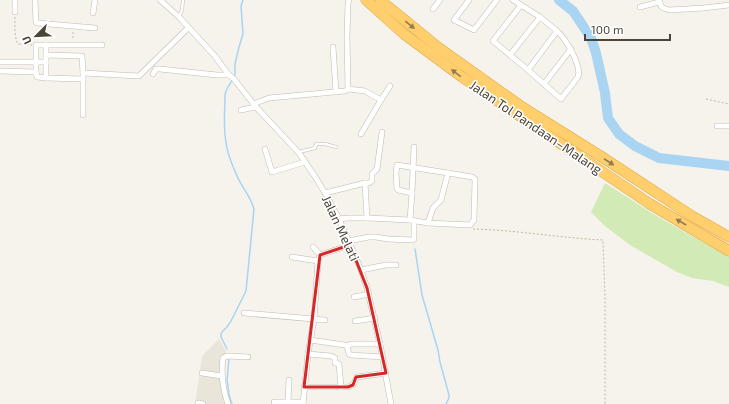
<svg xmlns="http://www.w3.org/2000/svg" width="729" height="404" font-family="'Exo 2',sans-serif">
  <rect width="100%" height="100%" fill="#f6f3ec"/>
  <!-- residential -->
  <polygon fill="#eae5da" points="219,339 226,351 226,361 224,378 231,404 195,404 202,358 203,355"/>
  <!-- green -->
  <polygon fill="#d2eab5" points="605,183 655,215 729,257 729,287 713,281 692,278 677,272 630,245 605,226 591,212"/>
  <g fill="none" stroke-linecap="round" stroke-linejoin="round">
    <!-- stream -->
    <g stroke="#a9d4f2" stroke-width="1.5">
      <polyline points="234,77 235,74 235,64 239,47 243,34 241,6 243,0"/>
      <polyline points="415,249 422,295 438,350 440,362 449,395 449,398 446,404"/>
      <path d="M227,349L221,337V334L222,332L227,327L231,321L246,291L254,209C251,197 243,189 238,178C233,167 227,154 226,142C223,127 225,111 225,95L226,91L232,80"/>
      <polyline points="229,359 227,380 229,395 232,404"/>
    </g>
    <!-- river -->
    <polyline stroke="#a9d4f2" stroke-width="10" points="559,0 573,11 591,38 596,53 605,93 608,118 619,134 635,146 659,158 729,166"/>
    <defs>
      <g id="service">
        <polyline points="179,17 182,10 183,0"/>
        <polyline points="299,152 315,148 316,144 325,144 336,147"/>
      </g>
      <g id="minor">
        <polyline points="15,0 15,12"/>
        <polyline points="35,0 36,22 37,23 95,28"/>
        <polyline points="160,0 179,17 214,55 229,75 234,79 256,107 299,153 316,178 325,193 339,219 361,270 367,288 380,344 391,404"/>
        <polyline points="469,0 454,20 474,30 497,0"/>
        <polyline points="513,0 540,17 557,31"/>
        <polyline points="659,0 661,6 663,8 669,10 704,8 729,5"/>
        <path d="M521,5L493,41L528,70L561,99L578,77C582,66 566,39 557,31L528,70"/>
        <polyline points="640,7 659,2"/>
        <polyline points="433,9 440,0"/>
        <polyline points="93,13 95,0"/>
        <polyline points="46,45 46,78 83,79 83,73"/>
        <polyline points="333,47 336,92"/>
        <polyline points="46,55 82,56 83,73 139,76 188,28"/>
        <polyline points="510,55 540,17"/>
        <polyline points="0,62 46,62"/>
        <polyline points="0,71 36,72 37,77 46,78"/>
        <polyline points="36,72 36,45 102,45"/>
        <polyline points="153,74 156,69 160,69 217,75 229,75"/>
        <polyline points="83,79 83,115"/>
        <polyline points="544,84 571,49"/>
        <polyline points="348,89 365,91 381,100 361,134"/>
        <polyline points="381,100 390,86"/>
        <polyline points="253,104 269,98 345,91 348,89 347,37 348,3 349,0"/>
        <polyline points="241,110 256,107"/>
        <polyline points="717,126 729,126"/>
        <polyline points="265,149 272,172 305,162"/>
        <polyline points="325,193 365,183"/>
        <polyline points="412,193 398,190 397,189 396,173 397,165 448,173 441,200 433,208 428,223"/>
        <polyline points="367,218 365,183 369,183 372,181 372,174 377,169 382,132"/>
        <polyline points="339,219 348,218 367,218 410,220 428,223 470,225 474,220 475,179 472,177 448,173"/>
        <polyline points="410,220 412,193 414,147"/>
        <polyline points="348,241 369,237 376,237 388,239 413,240 414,239 414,221"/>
        <polyline points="313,247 320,255"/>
        <polyline points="320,255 350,245"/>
        <polyline points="292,257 318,261"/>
        <polyline points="361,270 386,265 396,265"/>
        <polyline points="354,297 369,294"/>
        <polyline points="244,313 325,320"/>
        <polyline points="355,321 375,318"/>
        <polyline points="310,340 345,345 347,346 349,354 351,355 383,357"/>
        <polyline points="347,346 351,344 380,344"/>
        <polyline points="308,354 331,356 335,358 335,363 339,364 341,387"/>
        <polyline points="202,373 222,376"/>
        <polyline points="304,387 348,387 353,385 357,377 386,373"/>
        <polyline points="288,401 289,380"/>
        <polyline points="274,402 303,402"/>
        <polyline points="198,403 203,404"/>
        <path d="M228,404C223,390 221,373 223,358L227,356L248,357"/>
        <polyline points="303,404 308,354 314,319 318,261 320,255"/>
      </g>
      <g id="motorway">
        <polyline points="366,0 404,34 462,77 650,204 729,251"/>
        <polyline points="380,0 439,48 522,107 602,157 692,216 729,237"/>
      </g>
    </defs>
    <!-- service casing -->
    <use href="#service" stroke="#c2bbae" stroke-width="3.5"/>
    <!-- minor casing -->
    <use href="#minor" stroke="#c2bbae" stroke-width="6"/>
    <!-- motorway casing -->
    <use href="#motorway" stroke="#e0a43c" stroke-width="11"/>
    <!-- path -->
    <g stroke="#c4b79f" stroke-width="1" stroke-dasharray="2 2" stroke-linecap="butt">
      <path d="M15,17C15,26 14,36 18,44L32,45"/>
      <polyline points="73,32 73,39"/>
      <polyline points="706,99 729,104"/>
      <path d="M473,229C517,230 560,238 603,240L605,298V404"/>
    </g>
    <!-- service -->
    <use href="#service" stroke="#fff" stroke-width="2.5"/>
    <!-- minor -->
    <use href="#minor" stroke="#fff" stroke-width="5"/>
    <!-- motorway -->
    <use href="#motorway" stroke="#ffcf6e" stroke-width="10"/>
  </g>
  <!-- one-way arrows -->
  <defs><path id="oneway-solid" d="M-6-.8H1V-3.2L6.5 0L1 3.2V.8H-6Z"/></defs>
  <g fill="#937c4e">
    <use href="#oneway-solid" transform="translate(410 25) rotate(39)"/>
    <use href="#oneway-solid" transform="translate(456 73) rotate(-143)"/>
    <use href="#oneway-solid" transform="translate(609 162) rotate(33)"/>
    <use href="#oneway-solid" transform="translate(681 222) rotate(-150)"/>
  </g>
  <!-- marked area -->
  <path fill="none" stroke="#d62828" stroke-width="3" stroke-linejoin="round" d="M350,245L367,288L386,373L356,377L353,385L348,387H304L320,255Z"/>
  <g text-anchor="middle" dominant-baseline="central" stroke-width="3" stroke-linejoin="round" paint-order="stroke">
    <!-- street labels -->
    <g font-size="13" fill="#4b4439" stroke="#fff">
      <text transform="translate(536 127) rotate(34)">Jalan Tol Pandaan–Malang</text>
      <text transform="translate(341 228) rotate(65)">Jalan Melati</text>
    </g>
  </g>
  <!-- north arrow -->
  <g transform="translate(36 36) rotate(246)" stroke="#ffffff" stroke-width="3" paint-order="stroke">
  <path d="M0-3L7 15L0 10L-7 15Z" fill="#4b4439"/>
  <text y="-6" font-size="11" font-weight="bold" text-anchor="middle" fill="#4b4439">U</text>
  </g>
  <!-- scale -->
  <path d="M585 34v6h85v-6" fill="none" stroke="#4b4439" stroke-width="2"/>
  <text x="591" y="34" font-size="12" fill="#4b4439" stroke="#ffffff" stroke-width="3" paint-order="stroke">100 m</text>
</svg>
